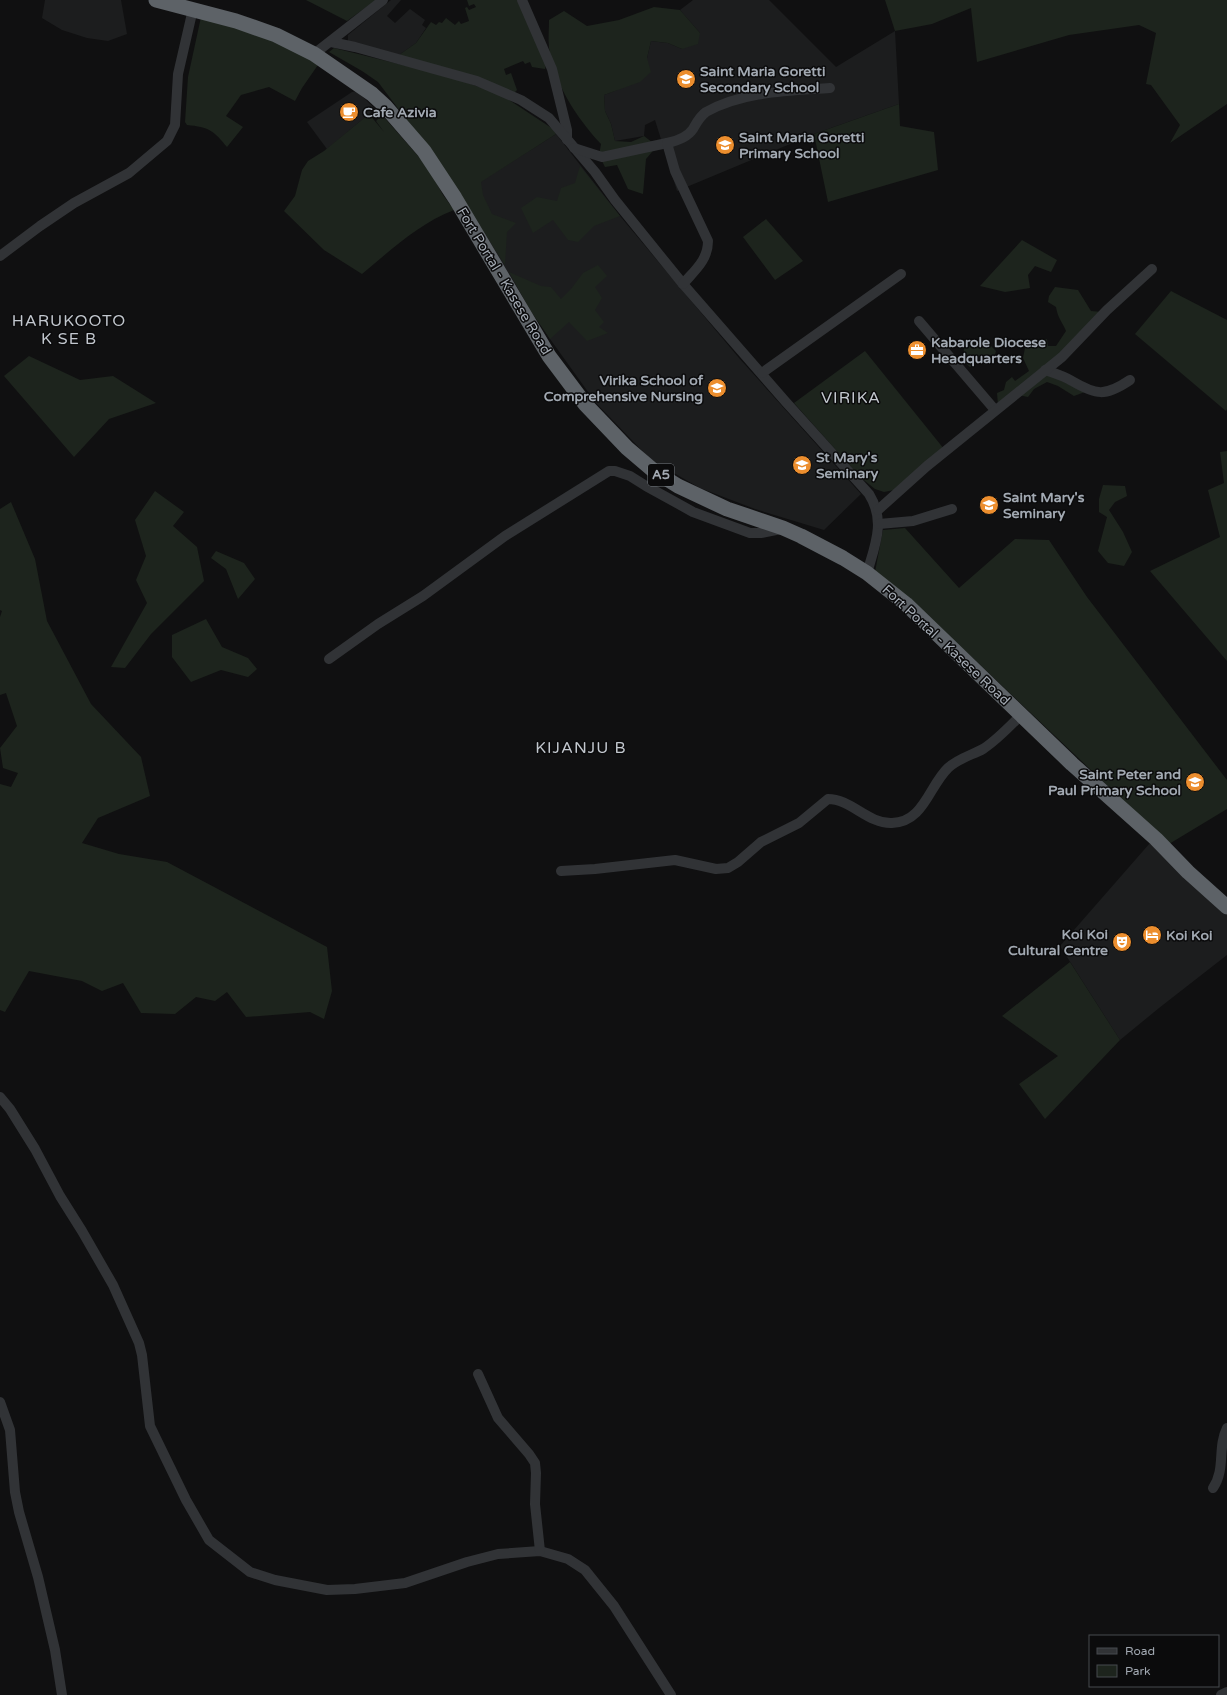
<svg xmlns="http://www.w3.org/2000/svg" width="1227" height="1695" font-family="'Varela Round',sans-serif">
  <rect width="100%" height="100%" fill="#101011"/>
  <!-- built -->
  <g fill="#1c1d1e">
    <polygon points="45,0 121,0 127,34 108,41 87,38 62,30 42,18"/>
    <polygon points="391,0 401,0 387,16 395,23 410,9 425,20 422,25 426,28 416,43 399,55 348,41 348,35"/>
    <polygon points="693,0 769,0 836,67 895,31 899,104 814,134 677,191 655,120 645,125 644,136 615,141 611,124 605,111 604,95 617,90 647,58 651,41 668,43 682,49 700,33 680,10"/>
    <polygon points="357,91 375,109 327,149 307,122 352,92"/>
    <polygon points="556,134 620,216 739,358 861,494 824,530 755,509 700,488 651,460 596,403 550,339 459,195"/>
    <polygon points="1150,843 1227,915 1227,955 1159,1008 1120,1040 1060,946"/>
  </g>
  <!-- green -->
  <g fill="#1d241d">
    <polygon points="306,0 376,0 347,21"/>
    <polygon points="467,0 518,0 546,65 545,69 532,67 530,62 525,64 523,61 504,69 506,75 511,73 517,90 514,93 399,55 416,43 431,22 436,25 439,22 442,23 446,18 455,25 459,21 461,24 469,21 465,8 467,7 469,10 476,7 474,4 469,6"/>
    <polygon points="885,0 1227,0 1227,104 1170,143 1180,125 1151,85 1146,84 1156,33 1139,25 1069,35 977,62 971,8 932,24 895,31"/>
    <path d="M654,7L680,10L700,33L698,44L682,49L668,43L651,41L647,58L651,72L640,82L604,95L605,111L611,124L615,141L631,142L644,136L657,146L646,159L643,194L628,189L617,165L605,167L599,155L601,144C576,117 555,85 549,48C548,39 549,29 549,20L564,11L587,26L619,20Z"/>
    <path d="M201,17L243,26L320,62L302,88L295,101L269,87L241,95L226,116L243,127L227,147C214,131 209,127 187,125L185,122L188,77Z"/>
    <polygon points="334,48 447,76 500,94 553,129 556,134 481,182 483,195 492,214 516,223 507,232 505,265 440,164 378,82 362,71 329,52"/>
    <polygon points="899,104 900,126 934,132 938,170 828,202 814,134"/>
    <path d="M369,114L384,132L376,121L382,115L427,166L443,195L454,210C418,224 391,250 362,274L324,250L284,211L295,196L302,170L308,161L324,151Z"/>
    <polygon points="580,166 620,216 594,226 578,242 568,240 553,220 533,233 521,208 537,197 557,201 561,188 575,183"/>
    <polygon points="766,219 803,261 775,280 743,237"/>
    <polygon points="1022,240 1057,260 1051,272 1035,266 1028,275 1030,288 1005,292 980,286"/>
    <polygon points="598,265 607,276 595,287 602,298 595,310 604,322 599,327 608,333 587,341 569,322 550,339 530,310 509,272 541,286 551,287 561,299 571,289 583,273"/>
    <path d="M1055,287L1078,290L1091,311L1102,312L1059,356L998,405L997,393L1004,390L1006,382L1012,377L1015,381L1029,371L1023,358L1026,343L1047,339L1048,346H1056L1066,331C1062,321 1058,319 1056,307L1048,302L1049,296Z"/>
    <polygon points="1171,291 1227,320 1227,409 1226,411 1135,334"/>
    <polygon points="979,342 989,344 996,351 993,361 985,365 979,362 970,367 963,361 964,348"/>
    <polygon points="865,351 944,449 894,490 884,492 875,489 860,477 794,403"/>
    <polygon points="29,356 80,380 113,376 156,403 109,419 74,457 4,376"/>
    <polygon points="1045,373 1085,392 1074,396 1058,386 1047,382 1034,389 1028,397 1018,395"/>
    <polygon points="1227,451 1227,661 1150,571 1220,537 1208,490 1224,483 1220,452"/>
    <polygon points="1103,485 1125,486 1127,496 1115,502 1109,510 1123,532 1132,552 1124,566 1108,563 1098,551 1107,517 1099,512 1099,499"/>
    <polygon points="155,491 184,512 173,526 197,547 204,581 151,634 125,668 111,667 147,603 136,580 146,556 135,520"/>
    <polygon points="11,502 35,559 47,621 91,704 141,757 150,796 98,818 82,843 119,854 167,862 327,947 332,991 324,1019 310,1012 246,1017 227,992 215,1001 196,997 175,1014 141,1013 123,983 102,991 82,981 29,971 5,1012 0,1010 0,784 11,787 18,773 3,768 0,748 17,726 6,693 0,695 0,617 2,611 0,610 0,509"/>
    <polygon points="905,528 959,588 1015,539 1049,540 1087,597 1227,780 1227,809 1169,844 975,660 875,572 883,530"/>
    <polygon points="216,551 244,563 255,579 238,599 226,569 211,558"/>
    <polygon points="206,619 222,647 248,658 257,669 248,677 221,670 191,682 172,657 172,635"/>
    <polygon points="1070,962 1120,1040 1045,1119 1019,1084 1058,1056 1002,1016"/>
  </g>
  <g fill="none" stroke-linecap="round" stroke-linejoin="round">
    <!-- minor -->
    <g stroke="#313336" stroke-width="10">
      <polyline points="522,0 552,69 567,130 567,140"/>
      <path d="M331,42L355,47L477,81L521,100L549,118L595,172L615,200L683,284L785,401L869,494C886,521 875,545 867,573"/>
      <polyline points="314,54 383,0"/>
      <polyline points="574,148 602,157 667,143"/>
      <polyline points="0,256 40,226 74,203 129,173 167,141 175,125 178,74 193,9"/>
      <path d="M683,284C695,270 708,260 708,241L675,171L667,143C677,141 687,138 693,129C697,122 700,116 706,112C743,91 790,91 830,88"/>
      <polyline points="919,321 995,410"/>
      <path d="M1045,370C1054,373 1064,376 1072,381C1096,395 1105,397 1130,380"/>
      <polyline points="762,373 901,274"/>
      <polyline points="878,510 927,466 1062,357 1107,310 1152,269"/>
      <polyline points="879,524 913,521 952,509"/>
      <polyline points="329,659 378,624 423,596 505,536 609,471 615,471 630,476 646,486 693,512 750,533 761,533 781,529"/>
      <path d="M561,871L595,869L675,860L716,869L728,868L738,862L761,842L799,823L828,799C851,799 868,824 892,823C924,822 929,786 948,768C957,759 972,755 983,749C997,740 1009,727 1021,715"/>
      <polyline points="0,1097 10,1109 35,1149 60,1196 82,1231 113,1285 139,1343 142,1355 150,1426 186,1500 209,1540 250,1572 275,1580 327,1590 355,1589 405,1583 467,1562 498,1554 540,1551 568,1559 585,1570 614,1606 671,1695"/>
      <polyline points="478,1374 498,1418 529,1454 535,1463 536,1473 535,1504 540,1551"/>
      <polyline points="0,1402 10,1430 15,1492 19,1512 38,1577 55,1650 62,1695"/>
      <path d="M1213,1488C1226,1469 1217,1448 1227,1428"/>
      <polyline points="1221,1695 1227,1692"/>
    </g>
    <!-- highway -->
    <polyline stroke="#5d6267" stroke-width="15" points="156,0 236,21 276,35 314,54 372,94 385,106 424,151 455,198 549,356 585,404 627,448 654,471 678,486 727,509 783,528 801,536 843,558 867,573 906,604 1072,764 1156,839 1188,872 1227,907"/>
  </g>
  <!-- icons -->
  <defs>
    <symbol id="school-disc" viewBox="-11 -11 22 22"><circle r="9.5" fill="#ec8e2e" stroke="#0b0b0c"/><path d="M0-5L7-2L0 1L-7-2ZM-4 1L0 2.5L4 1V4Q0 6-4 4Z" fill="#fff"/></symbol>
    <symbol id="cafe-disc" viewBox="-11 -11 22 22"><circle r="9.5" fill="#ec8e2e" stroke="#0b0b0c"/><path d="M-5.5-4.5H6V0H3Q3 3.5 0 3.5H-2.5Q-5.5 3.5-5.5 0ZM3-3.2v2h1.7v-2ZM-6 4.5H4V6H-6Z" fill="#fff"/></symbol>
    <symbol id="office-disc" viewBox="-11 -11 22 22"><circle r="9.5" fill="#ec8e2e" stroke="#0b0b0c"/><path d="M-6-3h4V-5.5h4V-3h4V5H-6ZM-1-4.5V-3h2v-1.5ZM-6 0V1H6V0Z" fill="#fff"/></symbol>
    <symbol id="university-disc" viewBox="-11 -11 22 22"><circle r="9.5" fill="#ec8e2e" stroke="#0b0b0c"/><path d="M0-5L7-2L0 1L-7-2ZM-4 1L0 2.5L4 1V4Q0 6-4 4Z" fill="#fff"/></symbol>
    <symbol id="hotel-disc" viewBox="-11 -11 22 22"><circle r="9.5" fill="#ec8e2e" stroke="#0b0b0c"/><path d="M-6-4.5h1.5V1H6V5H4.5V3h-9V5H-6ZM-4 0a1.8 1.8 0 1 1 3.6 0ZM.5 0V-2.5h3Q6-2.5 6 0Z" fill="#fff"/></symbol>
    <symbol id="theatre-disc" viewBox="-11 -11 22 22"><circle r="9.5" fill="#ec8e2e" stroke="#0b0b0c"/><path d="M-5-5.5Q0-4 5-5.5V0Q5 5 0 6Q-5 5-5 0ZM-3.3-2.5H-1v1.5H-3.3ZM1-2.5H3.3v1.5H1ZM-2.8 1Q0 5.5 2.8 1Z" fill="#fff"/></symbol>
  </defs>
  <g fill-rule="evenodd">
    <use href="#school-disc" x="675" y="68" width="22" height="22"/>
    <use href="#cafe-disc" x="338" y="101" width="22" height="22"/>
    <use href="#school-disc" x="714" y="134" width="22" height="22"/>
    <use href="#office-disc" x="906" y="339" width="22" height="22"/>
    <use href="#university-disc" x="706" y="377" width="22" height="22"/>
    <use href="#university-disc" x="791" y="454" width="22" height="22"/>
    <use href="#school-disc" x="978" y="494" width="22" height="22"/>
    <use href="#school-disc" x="1184" y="771" width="22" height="22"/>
    <use href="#hotel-disc" x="1141" y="924" width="22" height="22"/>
    <use href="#theatre-disc" x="1111" y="931" width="22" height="22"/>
  </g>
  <g text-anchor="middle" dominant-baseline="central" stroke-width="3" stroke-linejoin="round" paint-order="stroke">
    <!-- shield labels -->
    <rect fill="#0b0b0c" stroke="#757a80" stroke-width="1" x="648" y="464" width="26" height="22" rx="3"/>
    <g font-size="13" font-weight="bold" fill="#a2a9b2">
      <text x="661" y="475">A5</text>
    </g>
    <!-- poi labels -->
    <g font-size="14" font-weight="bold" fill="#a2a9b2" stroke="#0b0b0c" text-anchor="start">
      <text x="700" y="71">Saint Maria Goretti<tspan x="700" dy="16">Secondary School</tspan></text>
      <text x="363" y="112">Cafe Azivia</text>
      <text x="739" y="137">Saint Maria Goretti<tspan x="739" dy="16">Primary School</tspan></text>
      <text x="931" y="342">Kabarole Diocese<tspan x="931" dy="16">Headquarters</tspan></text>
      <text x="703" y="380" text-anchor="end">Virika School of<tspan x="703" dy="16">Comprehensive Nursing</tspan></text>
      <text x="816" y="457">St Mary's<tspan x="816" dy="16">Seminary</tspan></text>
      <text x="1003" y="497">Saint Mary's<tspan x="1003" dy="16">Seminary</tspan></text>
      <text x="1181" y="774" text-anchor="end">Saint Peter and<tspan x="1181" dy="16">Paul Primary School</tspan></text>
      <text x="1108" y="934" text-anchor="end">Koi Koi<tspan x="1108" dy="16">Cultural Centre</tspan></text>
      <text x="1166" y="935">Koi Koi</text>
    </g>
    <!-- street labels -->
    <g font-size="14" fill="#a2a9b2" stroke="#0b0b0c">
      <text transform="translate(504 281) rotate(59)">Fort Portal - Kasese Road</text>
      <text transform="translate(946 645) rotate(43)">Fort Portal - Kasese Road</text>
    </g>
    <!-- quarter labels -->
    <g font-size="16" letter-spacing="1" fill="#c2c7ce" stroke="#0b0b0c">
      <text x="69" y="321">HARUKOOTO<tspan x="69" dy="18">K SE B</tspan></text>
      <text x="851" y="398">VIRIKA</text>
      <text x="581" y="748">KIJANJU B</text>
    </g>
  </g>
  <!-- legend -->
  <rect x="1089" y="1635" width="130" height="52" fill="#0b0b0c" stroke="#474a4e"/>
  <rect x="1097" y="1648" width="20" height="6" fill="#313336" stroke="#474a4e"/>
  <text x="1125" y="1655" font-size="12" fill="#a2a9b2">Road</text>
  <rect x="1097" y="1665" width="20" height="12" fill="#1d241d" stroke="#474a4e"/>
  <text x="1125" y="1675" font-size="12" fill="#a2a9b2">Park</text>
</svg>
